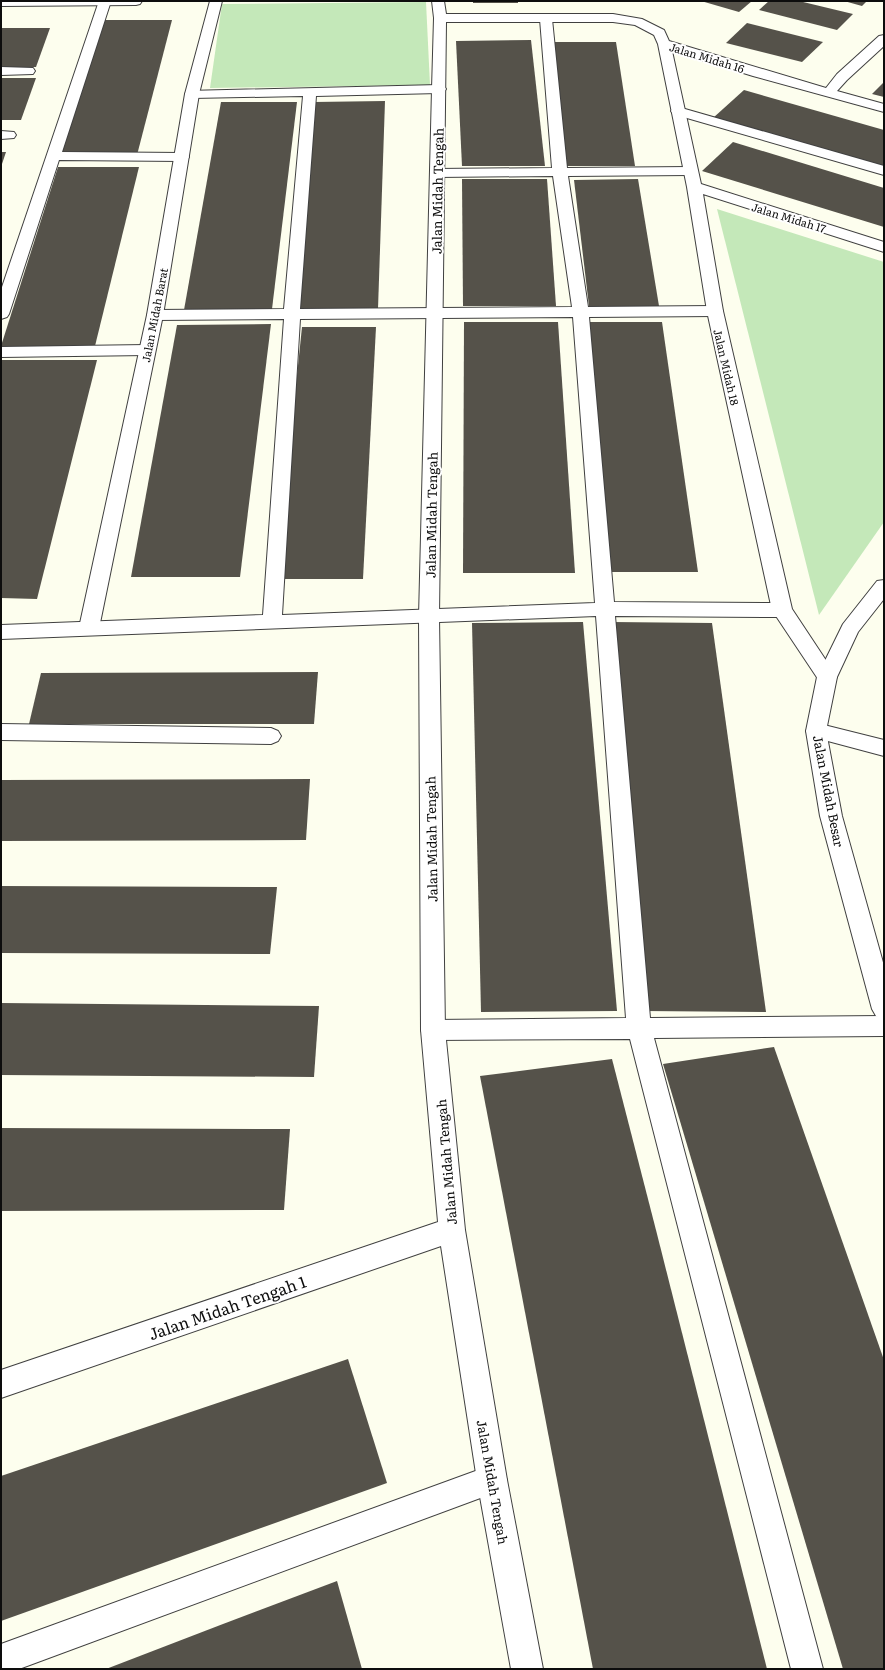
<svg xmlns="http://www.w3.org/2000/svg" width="885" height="1670" font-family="Literata,serif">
  <rect width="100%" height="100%" fill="#fdfeee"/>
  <!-- green -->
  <g fill="#c4e8b9">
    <polygon points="426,2 430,85 210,88 222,4"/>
    <polygon points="717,209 884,262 884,522 819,615"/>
  </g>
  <!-- building -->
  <g fill="#55524a">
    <rect x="473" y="1" width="45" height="2"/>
    <polygon points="701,1 752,1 739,12"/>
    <polygon points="769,1 799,1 853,14 837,30 759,10"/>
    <polygon points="844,1 867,1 862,6"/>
    <polygon points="105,20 172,20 137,155 61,155"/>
    <polygon points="747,23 823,42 802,62 726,43"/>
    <polygon points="1,28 50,28 36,67 1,67"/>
    <polygon points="531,40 545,166 462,166 456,41"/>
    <polygon points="553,42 616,42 635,166 564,166"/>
    <polygon points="1,78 36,78 21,120 1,120"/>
    <polygon points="884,82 884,97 872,94"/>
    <polygon points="744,90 884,130 884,169 713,118"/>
    <polygon points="385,101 378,309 295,309 314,102"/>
    <polygon points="221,102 297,102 272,309 184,310"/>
    <polygon points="733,142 884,188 884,227 702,171"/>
    <polygon points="1,152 6,152 1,167"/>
    <polygon points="58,167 139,167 95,346 1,346"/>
    <polygon points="462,179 547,179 556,306 463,306"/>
    <polygon points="638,179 659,306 589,306 574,180"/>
    <polygon points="464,322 558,322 575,573 463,573"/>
    <polygon points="586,322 662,322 698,572 609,572"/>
    <polygon points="271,324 240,577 131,577 177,325"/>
    <polygon points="302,327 376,327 363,579 276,579"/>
    <polygon points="1,360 97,360 37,599 1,598"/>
    <polygon points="583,622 617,1011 481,1012 472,623"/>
    <polygon points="612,622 712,623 766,1012 643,1011"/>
    <polygon points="318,672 314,724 29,724 41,673"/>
    <polygon points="310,779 306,840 1,841 1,780"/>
    <polygon points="1,886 277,887 270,954 1,953"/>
    <polygon points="1,1003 319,1006 314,1077 1,1075"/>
    <polygon points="774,1047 884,1360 884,1669 843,1669 663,1064"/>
    <polygon points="612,1059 657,1234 767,1669 593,1669 480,1076"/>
    <polygon points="1,1128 290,1129 284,1210 1,1211"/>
    <polygon points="348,1359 387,1483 1,1621 1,1476"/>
    <polygon points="337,1581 362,1669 106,1669 223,1624"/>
  </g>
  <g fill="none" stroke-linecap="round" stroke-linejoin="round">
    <defs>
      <g id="service">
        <polygon points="99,1 111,1 62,152 182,153 187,154 189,157 187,160 182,161 59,160 9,314 7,317 1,319 1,290"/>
        <path d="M546,15L550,16L552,19L567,168L690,167L695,168L697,171L695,174L690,175L568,176L588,307L715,306L721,308L723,311L721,314L715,316L589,317L614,602L782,603L789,605L792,610L789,615L782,617L615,616L650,1018L884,1016V1036L654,1038L823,1669H791L630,1039L433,1040L424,1037L421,1030L424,1023L433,1020L626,1018L596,616L1,639V625L263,615L284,319L155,320L149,318L147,315L149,312L155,310L284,309L303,96L192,98L187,97L185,94L187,91L439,85L444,86L446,89L444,92L439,93L316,96L300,309L572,307L553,176L437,177L432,176L430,173L432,170L437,169L552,168L540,19L542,16ZM573,317L595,603L282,615L300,319Z"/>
        <polygon points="1,67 33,68 35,71 33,74 1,75"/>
        <polygon points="678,107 884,166 884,175 673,114 671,111 673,108"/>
        <polygon points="147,345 153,347 155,350 153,353 147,355 1,357 1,347"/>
        <polygon points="816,723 884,740 884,756 809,736 806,731 809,726"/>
        <polygon points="1,724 271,728 278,731 281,736 278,741 271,744 1,740"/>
        <polygon points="492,1465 502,1470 507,1480 502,1490 19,1669 1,1669 1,1644"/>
      </g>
      <g id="minor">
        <polygon points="1,1 142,1 140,4 136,5 1,6"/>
        <polygon points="210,1 222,1 199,94 163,315 99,628 96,633 89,635 82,633 79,628 147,315 185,94"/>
        <polygon points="432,1 444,1 446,14 613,14 642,19 664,30 669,41 826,88 837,74 879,36 884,35 884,46 847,80 837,91 884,104 884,112 753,76 672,51 701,184 884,242 884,252 703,194 723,311 792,609 837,677 834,682 827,684 820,682 772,610 707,311 687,187 658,44 654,35 635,25 613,22 446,22 439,617 445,1030 465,1230 507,1480 543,1669 511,1669 477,1480 441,1246 1,1398 1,1370 438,1222 421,1030 419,617 432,89 434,18"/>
        <polygon points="1,131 14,132 16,135 14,138 1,139"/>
      </g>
      <polygon id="tertiary" points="884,580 884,599 858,632 837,677 826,731 842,816 884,966 884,1019 876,1016 872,1009 820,816 806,731 817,677 843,624 877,581"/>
    </defs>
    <!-- service casing -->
    <use href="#service" stroke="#404040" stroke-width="2"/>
    <!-- minor casing -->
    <use href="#minor" stroke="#404040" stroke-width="2"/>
    <!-- tertiary casing -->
    <use href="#tertiary" stroke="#404040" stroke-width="2"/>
    <!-- service -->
    <use href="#service" fill="#fff" fill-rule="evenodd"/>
    <!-- minor -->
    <use href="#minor" fill="#fff" fill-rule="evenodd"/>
    <!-- tertiary -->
    <use href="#tertiary" fill="#fff" fill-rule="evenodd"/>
  </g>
  <g text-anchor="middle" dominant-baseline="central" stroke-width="4" stroke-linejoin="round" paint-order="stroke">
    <!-- far-street labels -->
    <g font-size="11" fill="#0d0d0d" stroke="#fff">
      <text transform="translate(707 57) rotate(17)">Jalan Midah 16</text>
      <text transform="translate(789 217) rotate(17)">Jalan Midah 17</text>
      <text transform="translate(154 315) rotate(-79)">Jalan Midah Barat</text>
      <text transform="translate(727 367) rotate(77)">Jalan Midah 18</text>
    </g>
    <!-- street labels -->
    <g font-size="13" fill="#0d0d0d" stroke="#fff">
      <text transform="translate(437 191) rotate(-89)">Jalan Midah Tengah</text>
      <text transform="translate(431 515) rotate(-89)">Jalan Midah Tengah</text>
      <text transform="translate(829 791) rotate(79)">Jalan Midah Besar</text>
      <text transform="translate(431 839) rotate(-91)">Jalan Midah Tengah</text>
      <text transform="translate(446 1162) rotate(-95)">Jalan Midah Tengah</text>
      <text transform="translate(493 1482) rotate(80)">Jalan Midah Tengah</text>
    </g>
    <!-- near-street labels -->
    <g font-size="16" fill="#0d0d0d" stroke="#fff">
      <text transform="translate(227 1307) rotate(-19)">Jalan Midah Tengah 1</text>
    </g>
  </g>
  <!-- border -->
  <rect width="885" height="1670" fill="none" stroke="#0d0d0d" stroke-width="4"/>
</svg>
